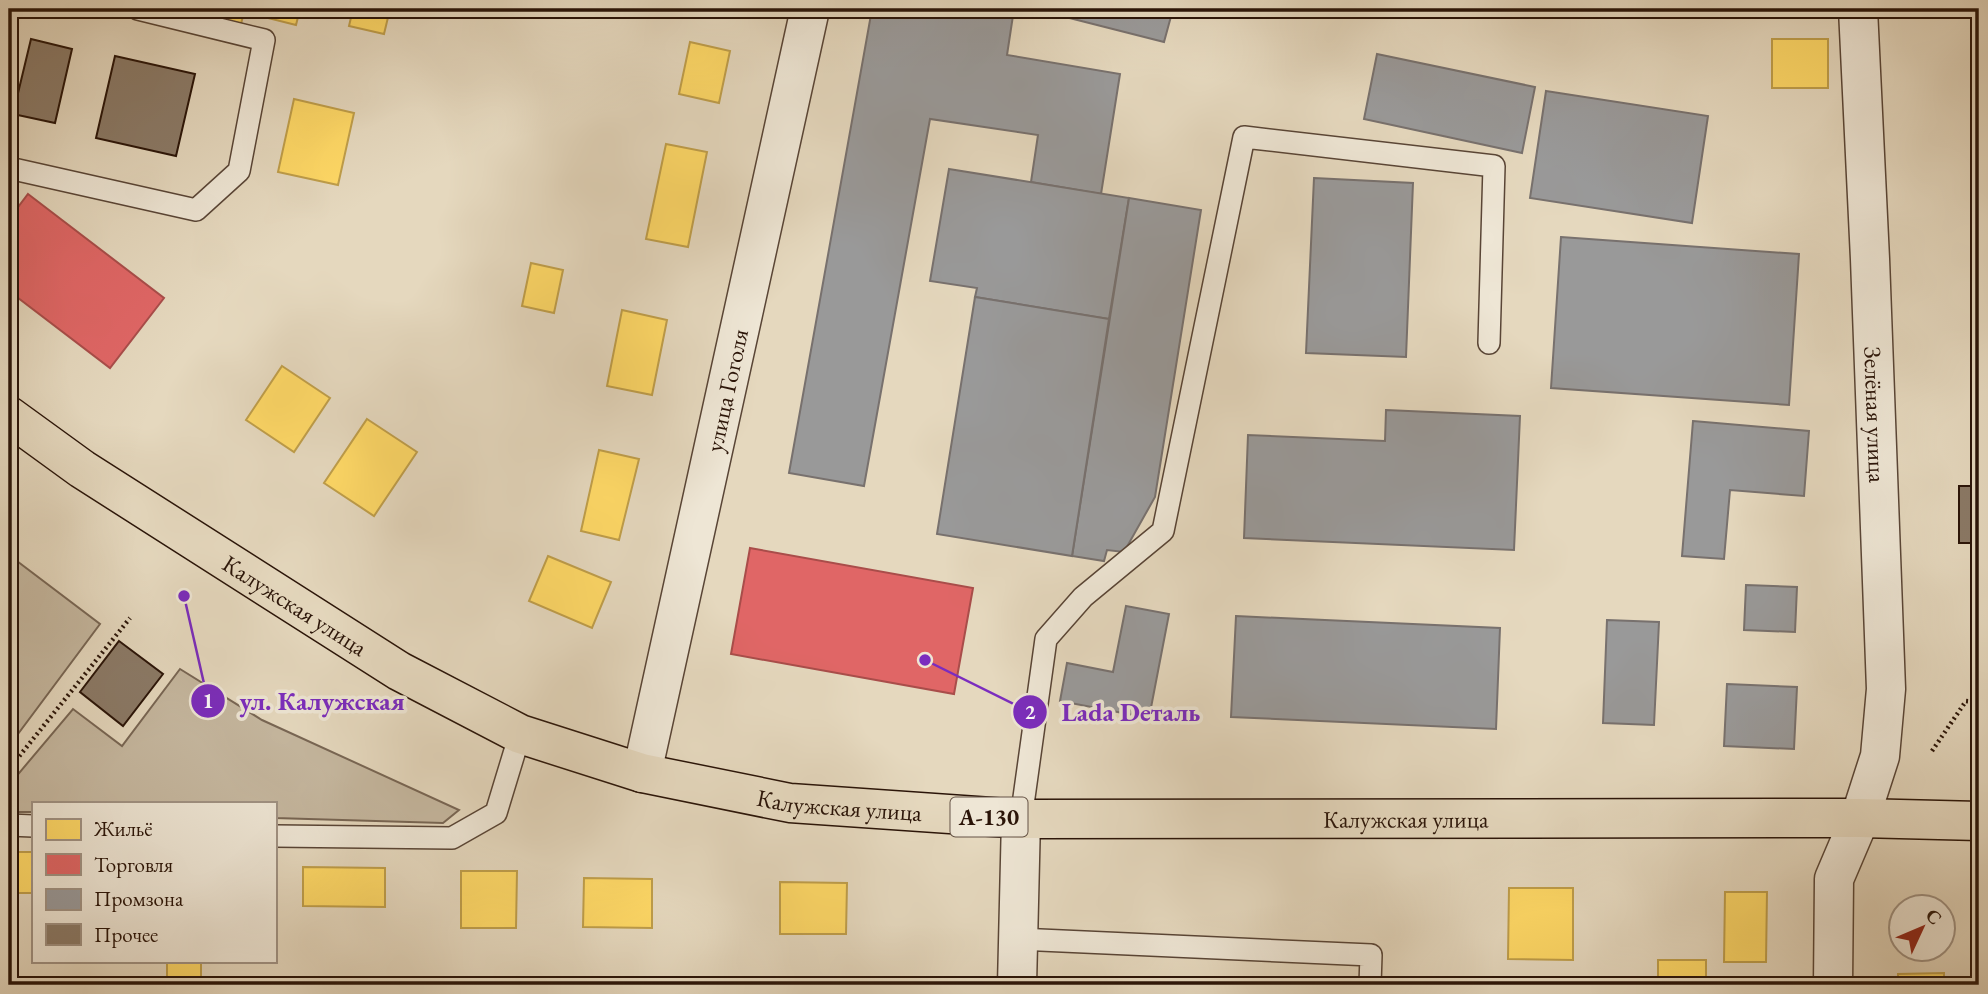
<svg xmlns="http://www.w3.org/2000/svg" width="1988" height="994" font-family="'EB Garamond',serif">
  <rect width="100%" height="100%" fill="#e5d8be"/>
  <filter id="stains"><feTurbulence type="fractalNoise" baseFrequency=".00286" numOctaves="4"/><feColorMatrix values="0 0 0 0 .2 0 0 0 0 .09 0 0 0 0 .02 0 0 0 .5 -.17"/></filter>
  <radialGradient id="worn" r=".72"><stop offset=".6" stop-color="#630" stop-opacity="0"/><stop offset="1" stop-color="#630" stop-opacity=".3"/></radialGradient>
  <!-- green -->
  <g fill="#c5b79f" stroke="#786654" stroke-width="2">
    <polygon points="9,555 100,624 9,746"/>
    <polygon points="180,669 262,720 459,810 443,823 275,818 275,803 33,803 33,812 9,812 9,785 73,709 122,746"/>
  </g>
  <!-- homes -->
  <g fill="#ffd966" stroke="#bf9e4a" stroke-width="2">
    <polygon points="184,9 300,9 296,25 244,12 241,24"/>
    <polygon points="353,9 390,9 384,34 349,26"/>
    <rect x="1772" y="39" width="56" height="49"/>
    <polygon points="690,42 730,51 719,103 679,94"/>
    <polygon points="294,99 354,113 338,185 278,172"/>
    <polygon points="666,144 707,152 688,247 646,239"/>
    <polygon points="531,263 563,270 554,313 522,306"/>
    <polygon points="622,310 667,320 652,395 607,386"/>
    <polygon points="282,366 330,398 294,452 246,420"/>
    <polygon points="367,419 417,452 374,516 324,483"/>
    <polygon points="599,450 639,459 619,540 581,531"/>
    <polygon points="548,556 611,582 592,628 529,601"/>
    <polygon points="13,852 33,852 33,893 12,893"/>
    <polygon points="303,867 385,868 385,907 303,906"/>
    <polygon points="461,871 517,871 516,928 461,928"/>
    <polygon points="584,878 652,879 652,928 583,927"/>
    <polygon points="780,882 847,883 846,934 780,934"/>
    <polygon points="1509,888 1573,888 1573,960 1508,959"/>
    <polygon points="1725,892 1767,892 1766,962 1724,962"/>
    <rect x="1658" y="960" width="48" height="25"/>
    <rect x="167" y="961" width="34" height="18"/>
    <polygon points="1944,973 1944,985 1898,985 1898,974"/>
    <polygon points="1090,981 1289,985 1090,985"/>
  </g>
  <!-- shops -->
  <g fill="#e06666" stroke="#a94d4a" stroke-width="2">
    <polygon points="28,194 164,298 110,368 9,291 9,219"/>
    <polygon points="750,548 973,588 954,694 731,654"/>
  </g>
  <!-- industry -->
  <g fill="#999" stroke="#78716e" stroke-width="2">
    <polygon points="872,9 1014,9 1007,55 1120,74 1101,194 1031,182 1038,135 930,119 864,486 789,473"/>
    <polygon points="1034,9 1173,9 1164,42"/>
    <polygon points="1377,54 1535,87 1522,153 1364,119"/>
    <polygon points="1546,91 1708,116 1692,223 1530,198"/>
    <polygon points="949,169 1129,198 1109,319 975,297 977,288 930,281"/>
    <polygon points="1314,178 1413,183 1406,357 1306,353"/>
    <polygon points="1129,198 1201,210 1155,497 1124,552 1107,550 1104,561 1072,556"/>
    <polygon points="1561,237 1799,254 1789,405 1551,388"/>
    <polygon points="975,297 1109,319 1072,556 937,534"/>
    <polygon points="1386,410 1520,416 1514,550 1244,538 1248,435 1385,441"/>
    <polygon points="1693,421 1809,431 1804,496 1730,490 1724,559 1682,556"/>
    <polygon points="1746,585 1797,587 1795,632 1744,630"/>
    <polygon points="1126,606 1169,614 1149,718 1060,701 1067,663 1113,672"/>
    <polygon points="1236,616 1500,628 1496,729 1231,717"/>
    <polygon points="1607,620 1659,622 1654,725 1603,723"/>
    <polygon points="1727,684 1797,687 1794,749 1724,746"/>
  </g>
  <!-- building -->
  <g fill="#8b7a67" stroke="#2a1408" stroke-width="2">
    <polygon points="31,39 72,49 55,123 13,114"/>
    <polygon points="115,56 195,74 176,156 96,138"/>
    <rect x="1959" y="486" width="20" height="57"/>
    <polygon points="119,641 163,674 123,726 80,692"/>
  </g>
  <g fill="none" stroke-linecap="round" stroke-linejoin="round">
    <defs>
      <g id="service">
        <polyline points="9,168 196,210 239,171 264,40 138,9"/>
        <polyline points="1021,819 1046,639 1083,597 1163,531 1244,137 1494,166 1489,343"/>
        <polyline points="9,825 33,826"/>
        <polyline points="275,836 452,838 496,813 520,734"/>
        <polyline points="1018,939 1371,955 1370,985"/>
      </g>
      <g id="minor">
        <path id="s1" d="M1858,9L1870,259L1886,689L1880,756L1860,818"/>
        <path id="s2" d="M642,773L810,9"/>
        <polyline points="1017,985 1021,819"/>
      </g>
      <polyline id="tertiary" points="1833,985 1834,879 1860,818"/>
      <g id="primary">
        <path id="s3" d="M9,416L82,469L399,671L520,734L642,773L790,803L1021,819L1860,818L1979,821"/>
      </g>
    </defs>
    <!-- service casing -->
    <use href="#service" stroke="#594536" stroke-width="24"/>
    <!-- minor casing -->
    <use href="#minor" stroke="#594536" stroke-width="41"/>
    <!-- tertiary casing -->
    <use href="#tertiary" stroke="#594536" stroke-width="41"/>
    <!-- primary casing -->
    <use href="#primary" stroke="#2a1408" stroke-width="41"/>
    <!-- path -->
    <g stroke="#2a1408" stroke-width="4.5" stroke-dasharray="2 3.5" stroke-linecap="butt">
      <polyline points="1932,751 1966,701 1979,702"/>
      <polyline points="9,769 130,618"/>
    </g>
    <!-- service -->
    <use href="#service" stroke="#eee6d5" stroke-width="21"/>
    <!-- minor -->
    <use href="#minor" stroke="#eee6d5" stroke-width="38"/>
    <!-- tertiary -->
    <use href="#tertiary" stroke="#eee6d5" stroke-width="38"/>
    <!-- primary -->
    <use href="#primary" stroke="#e5d8be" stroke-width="38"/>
  </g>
  <g text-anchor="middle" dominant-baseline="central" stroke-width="7" stroke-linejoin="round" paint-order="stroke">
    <!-- shield labels -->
    <rect fill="#eee6d5" stroke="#655346" stroke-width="2" x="950.5" y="797.5" width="77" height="39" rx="5"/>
    <g font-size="23" font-weight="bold" fill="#2a1408">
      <text x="989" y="817">А-130</text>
    </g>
    <!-- street labels -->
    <g font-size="24" fill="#2a1408" stroke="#eee6d5">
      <text stroke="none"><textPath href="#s2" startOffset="392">улица Гоголя</textPath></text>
      <text stroke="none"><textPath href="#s1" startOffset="406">Зелёная улица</textPath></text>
      <text stroke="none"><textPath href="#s3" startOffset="343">Калужская улица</textPath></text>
      <text stroke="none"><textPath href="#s3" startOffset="931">Калужская улица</textPath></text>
      <text stroke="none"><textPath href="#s3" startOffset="1498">Калужская улица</textPath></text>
    </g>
  </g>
  <!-- callouts -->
  <path fill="none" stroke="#7b2cbf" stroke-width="2.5" d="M184 596L208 701M925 660L1030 712"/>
  <g fill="#7b2cbf" stroke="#eee6d5" stroke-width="2.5">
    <circle cx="184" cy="596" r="7"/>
    <circle cx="925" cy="660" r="7"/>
    <circle cx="208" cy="701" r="18"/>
    <circle cx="1030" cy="712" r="18"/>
  </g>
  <g font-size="21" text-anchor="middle" font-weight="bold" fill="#fff">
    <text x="208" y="708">1</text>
    <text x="1030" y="719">2</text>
  </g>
  <g font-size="26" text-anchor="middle" font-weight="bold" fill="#7b2cbf" stroke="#eee6d5" stroke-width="7" stroke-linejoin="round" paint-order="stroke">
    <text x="322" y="710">ул. Калужская</text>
    <text x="1131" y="721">Lada Dеталь</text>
  </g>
  <!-- margin -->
  <rect width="1988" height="994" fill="none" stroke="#e5d8be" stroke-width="35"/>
  <rect x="10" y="10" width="1967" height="973" fill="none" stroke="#2a1408" stroke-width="3.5"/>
  <rect x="18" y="18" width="1953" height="959" fill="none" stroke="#2a1408" stroke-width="2"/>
  <!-- legend -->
  <rect x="32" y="802" width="245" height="161" fill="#eee6d5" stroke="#a09283" stroke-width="2"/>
  <rect x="46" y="819" width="35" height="21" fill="#ffd966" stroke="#a09283" stroke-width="2"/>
  <text x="94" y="836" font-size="21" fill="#2a1408">Жильё</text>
  <rect x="46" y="854" width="35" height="21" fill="#e06666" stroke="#a09283" stroke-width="2"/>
  <text x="94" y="872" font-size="21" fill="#2a1408">Торговля</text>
  <rect x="46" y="889" width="35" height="21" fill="#999999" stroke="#a09283" stroke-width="2"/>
  <text x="94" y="906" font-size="21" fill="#2a1408">Промзона</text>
  <rect x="46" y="924" width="35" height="21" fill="#8b7a67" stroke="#a09283" stroke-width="2"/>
  <text x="94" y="942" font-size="21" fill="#2a1408">Прочее</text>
  <!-- north arrow -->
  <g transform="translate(1922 928) rotate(46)"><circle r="33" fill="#eee6d5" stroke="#a09283" stroke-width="2"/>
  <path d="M0-5L12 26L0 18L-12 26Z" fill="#8f2418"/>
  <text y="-10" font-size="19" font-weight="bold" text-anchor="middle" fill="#2a1408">С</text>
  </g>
  <rect width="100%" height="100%" filter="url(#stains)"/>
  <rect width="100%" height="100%" fill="url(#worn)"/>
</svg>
